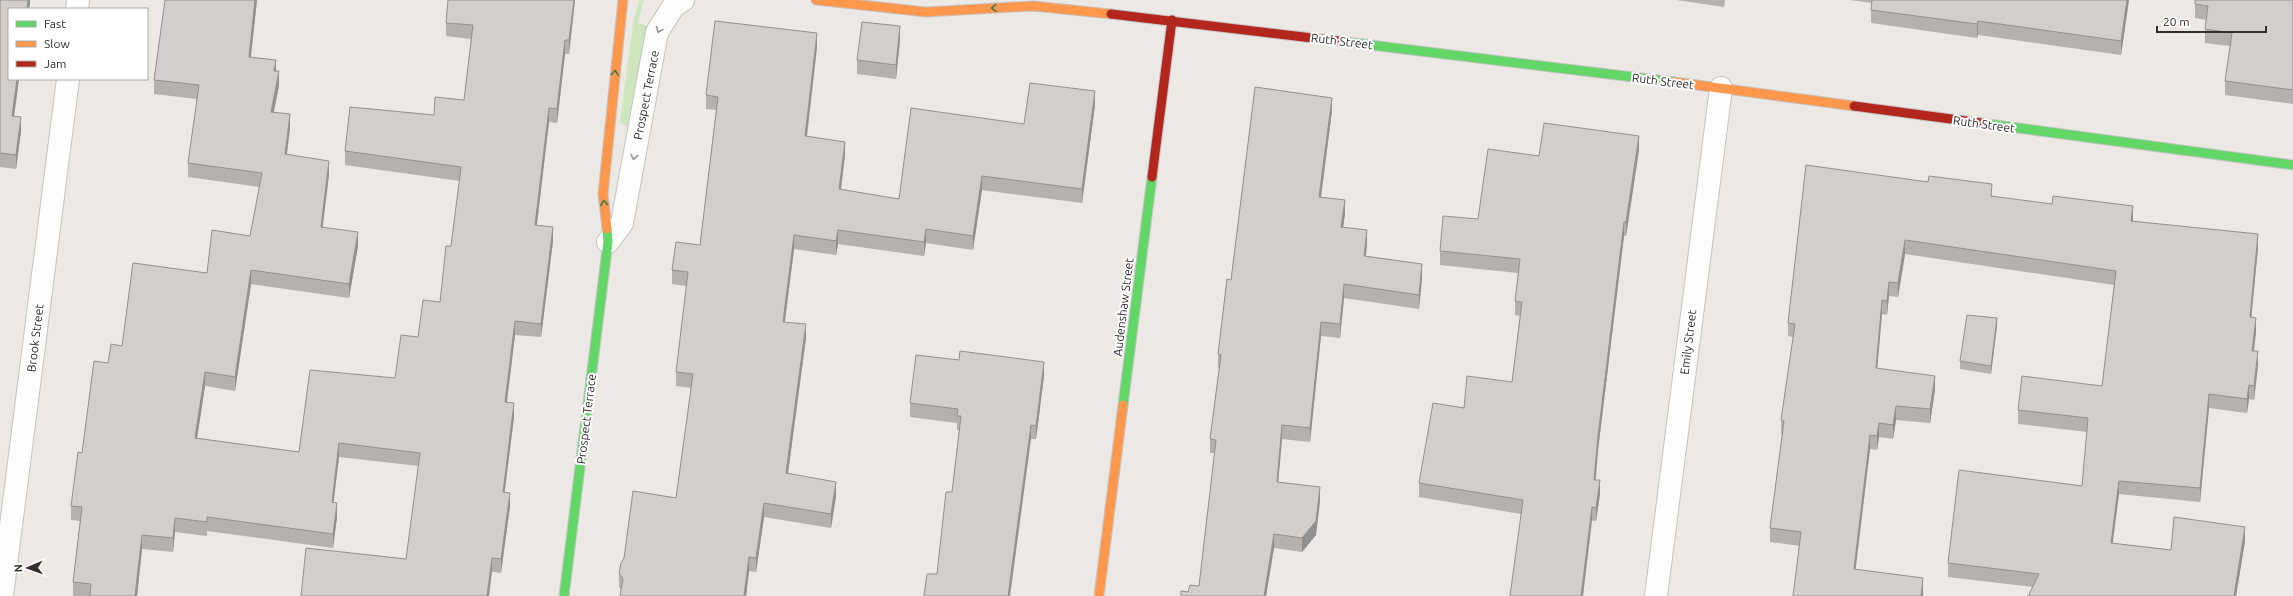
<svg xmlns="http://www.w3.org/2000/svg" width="2293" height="596" font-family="Ubuntu,sans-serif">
  <rect width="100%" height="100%" fill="#ece8e4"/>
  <!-- green -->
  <polygon fill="#cee6be" points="639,0 644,0 638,23 648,26 627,127 620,122 633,23"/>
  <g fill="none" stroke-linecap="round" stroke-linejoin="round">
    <defs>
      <g id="street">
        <polyline points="77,9 78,0"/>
        <polyline points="608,242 622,223 657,32 673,7 683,0"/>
        <polyline points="2,596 68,79"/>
        <polyline points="1656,596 1721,88"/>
      </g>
      <g id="fast">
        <polyline points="1346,42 1674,82"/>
        <polyline points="1981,123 2293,165"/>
        <polyline points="1123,405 1152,177"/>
        <polyline points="564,596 608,242 607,229"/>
      </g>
      <g id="slow">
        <polyline points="816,0 926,12 1033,6 1111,14"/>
        <polyline points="1674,82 1854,106"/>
        <polyline points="607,229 603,194 623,0"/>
        <polyline points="1099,596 1123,405"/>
      </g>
      <g id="jam">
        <polyline points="1111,14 1346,42"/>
        <polyline points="1854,106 1981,123"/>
        <polyline points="1152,177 1172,20"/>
      </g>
    </defs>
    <!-- street casing -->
    <use href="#street" stroke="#c5c4c5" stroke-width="24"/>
    <!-- fast casing -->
    <use href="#fast" stroke="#c5c4c5" stroke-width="11"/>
    <!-- slow casing -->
    <use href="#slow" stroke="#c5c4c5" stroke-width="11"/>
    <!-- jam casing -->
    <use href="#jam" stroke="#c5c4c5" stroke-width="11"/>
    <!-- street -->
    <use href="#street" stroke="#fcfcfb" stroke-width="22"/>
    <!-- fast -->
    <use href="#fast" stroke="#63d668" stroke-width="9"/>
    <!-- slow -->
    <use href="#slow" stroke="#ff974d" stroke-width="9"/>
    <!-- jam -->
    <use href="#jam" stroke="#b3261e" stroke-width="9"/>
  </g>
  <!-- wall -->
  <g fill="#b4b1af">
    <polygon points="0,0 30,0 30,4 9,79 19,79 14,117 21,131 16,169 0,167"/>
    <polygon points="165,0 257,0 251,57 276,71 279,85 274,112 290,128 287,154 329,175 322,227 358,246 349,298 251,284 235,391 205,386 197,438 299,452 395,378 418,337 440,302 451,246 460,181 345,165 345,151 434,115 464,100 471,39 446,36 446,23 575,0 569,54 565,54 557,123 549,122 537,225 553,241 541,337 515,335 507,402 514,417 504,492 510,506 501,573 406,559 419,466 339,457 333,502 337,517 333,548 207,531 207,536 175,532 173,552 142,549 137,596 73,596 73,582 80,521 71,520 71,506 82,453 108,363 122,346 250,236 260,187 188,177 188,163 197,99 154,94 154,80"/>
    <polygon points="1676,0 1725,0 1724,7"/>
    <polygon points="1850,0 2129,0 2121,55 1978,35 1977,38 1871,23 1871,10 1872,3"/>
    <polygon points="2293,0 2293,104 2225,95 2225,81 2230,46 2205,43 2205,29 2207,20 2195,18 2195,4"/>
    <polygon points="900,40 896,79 857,74 857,60"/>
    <polygon points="817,47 807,137 845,155 841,190 899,199 1024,124 1095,105 1082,203 982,190 973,250 926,243 924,256 838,244 836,255 794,249 785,322 806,338 788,474 836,496 831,528 764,517 756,572 749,571 746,596 620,596 621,590 619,587 619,573 676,498 691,388 676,386 676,372 687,286 672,284 672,270 700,245 716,110 706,109 706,95"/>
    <polygon points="1255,87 1332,98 1332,111 1321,197 1345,200 1345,214 1343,227 1367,230 1367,244 1366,256 1422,264 1422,278 1419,309 1344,298 1340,338 1321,336 1310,442 1282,439 1278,482 1320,487 1320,501 1316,535 1302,552 1274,548 1266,596 1181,596 1181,591 1188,592 1190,585 1199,586 1215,453 1210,453 1210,439 1219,368 1218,368 1218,354 1227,279 1231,280"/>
    <polygon points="1639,150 1626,236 1624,236 1598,450 1596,480 1600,494 1596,521 1521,514 1419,497 1419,483 1464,408 1512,382 1520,316 1515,315 1515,301 1518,273 1440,265 1440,251 1478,219 1539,156"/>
    <polygon points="1806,165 1992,196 2133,221 2258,248 2251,318 2256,332 2254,351 2258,365 2254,400 2249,399 2247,413 2209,408 2200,502 2119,494 2112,543 2171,550 2245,541 2236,596 2028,596 2033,587 1948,577 1948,563 2082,486 2087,432 2018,424 2018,410 2102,386 2114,285 1905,254 1898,297 1889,296 1887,315 1882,314 1877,368 1935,390 1930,423 1896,420 1893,439 1879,437 1877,450 1870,449 1855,570 1923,592 1793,596 1800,546 1770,542 1770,528 1782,434 1781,434 1781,420 1793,337 1788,336 1788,323"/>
    <polygon points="1997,326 1991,374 1960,369 1960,361"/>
    <polygon points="959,360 1044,376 1036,439 1031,439 937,574 952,492 959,430 957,430 957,423 910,417 910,403"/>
  </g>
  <!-- shaded-wall -->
  <g fill="#92908e">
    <polygon points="28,0 30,0 30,4 29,9 27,9"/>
    <polygon points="255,0 257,0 249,71 249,57"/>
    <polygon points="574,0 575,0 569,54 569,40"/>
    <polygon points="2127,0 2129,0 2121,55 2121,41"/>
    <polygon points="1978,21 1978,35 1977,38 1977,24"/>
    <polygon points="900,26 900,40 896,79 896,65"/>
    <polygon points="817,33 817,47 805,150 805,136"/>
    <polygon points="565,40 565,54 557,123 557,109"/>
    <polygon points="276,60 276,74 274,71"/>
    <polygon points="279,71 279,85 271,126 271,112"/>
    <polygon points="17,79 19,79 12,130 12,116"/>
    <polygon points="1095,91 1095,105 1082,203 1082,189"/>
    <polygon points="1332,98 1332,111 1319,211 1319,197"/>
    <polygon points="549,108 549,122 535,239 535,225"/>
    <polygon points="290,114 290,128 285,168 285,154"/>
    <polygon points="21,117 21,131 16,169 16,155"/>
    <polygon points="1639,136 1639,150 1626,236 1626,222"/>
    <polygon points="845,142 845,155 839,203 839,189"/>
    <polygon points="329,161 329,175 321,241 321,227"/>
    <polygon points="982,176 982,190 973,250 973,236"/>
    <polygon points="1345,200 1345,214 1341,241 1341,227"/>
    <polygon points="2133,206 2133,220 2131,235 2131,221"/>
    <polygon points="1624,222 1624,236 1598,450 1594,493 1594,480 1598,436"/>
    <polygon points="553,227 553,241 541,337 541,324"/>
    <polygon points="926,229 926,243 924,256 924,242"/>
    <polygon points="838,230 838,244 836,255 836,241"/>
    <polygon points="1367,230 1367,244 1364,270 1364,256"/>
    <polygon points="358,232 358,246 349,298 349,284"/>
    <polygon points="2258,234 2258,248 2250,331 2250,317"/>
    <polygon points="794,235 794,249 783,335 783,322"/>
    <polygon points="1905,240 1905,254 1898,297 1898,283"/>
    <polygon points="1422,264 1422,278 1419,309 1419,295"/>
    <polygon points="251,270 251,284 235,391 235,377"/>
    <polygon points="1889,282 1889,296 1887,315 1887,301"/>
    <polygon points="1344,284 1344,298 1340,338 1340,324"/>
    <polygon points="1882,300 1882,314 1876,382 1876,368"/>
    <polygon points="1997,318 1997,326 1991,374 1991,366"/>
    <polygon points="2256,318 2256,332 2252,365 2252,351"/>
    <polygon points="515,321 515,335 505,416 505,402"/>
    <polygon points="1321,322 1321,336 1310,442 1310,428"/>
    <polygon points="806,324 806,338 786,487 786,473"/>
    <polygon points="2258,351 2258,365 2254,400 2254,386"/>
    <polygon points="1044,362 1044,376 1036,439 1036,426"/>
    <polygon points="205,372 205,386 195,452 195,438"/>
    <polygon points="1935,376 1935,390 1930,423 1930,409"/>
    <polygon points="2249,385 2249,399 2247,413 2247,399"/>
    <polygon points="2209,394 2209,408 2200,502 2200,488"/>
    <polygon points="514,403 514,417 503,506 503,492"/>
    <polygon points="1896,406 1896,420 1893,439 1893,425"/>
    <polygon points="1879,423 1879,437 1877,450 1877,436"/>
    <polygon points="1031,425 1031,439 1010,596 1008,596"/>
    <polygon points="1282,425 1282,439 1277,496 1277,482"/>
    <polygon points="1870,435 1870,449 1854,583 1854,569"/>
    <polygon points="339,443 339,457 332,516 332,502"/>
    <polygon points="1600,480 1600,494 1596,521 1596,508"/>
    <polygon points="2119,481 2119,494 2111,557 2111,543"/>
    <polygon points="836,482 836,496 831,528 831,514"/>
    <polygon points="1320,487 1320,501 1316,535 1302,552 1302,538"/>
    <polygon points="510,493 510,506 501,573 501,559"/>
    <polygon points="337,503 337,517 333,548 333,534"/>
    <polygon points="764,503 764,517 756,572 756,558"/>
    <polygon points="1592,507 1592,521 1583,596 1581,596"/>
    <polygon points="175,518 175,532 173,552 173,538"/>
    <polygon points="2245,527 2245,541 2236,596 2234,596"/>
    <polygon points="1274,534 1274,548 1266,596 1264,596"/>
    <polygon points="142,535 142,549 137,596 135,596"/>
    <polygon points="749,557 749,571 746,596 744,596"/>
    <polygon points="492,558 492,572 489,596 487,596"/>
    <polygon points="1923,578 1923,596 1921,596"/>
  </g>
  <!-- building -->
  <g fill="#d1cecb" stroke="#92908e">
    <polygon points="0,0 28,0 27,9 9,9 9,79 17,79 12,116 21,117 16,155 0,153"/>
    <polygon points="165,0 255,0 249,57 276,60 274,71 279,71 271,112 290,114 285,154 329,161 321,227 358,232 349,284 251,270 235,377 205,372 195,438 299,452 310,370 395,378 401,335 418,337 423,300 440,302 446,246 451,246 461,167 345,151 350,107 434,115 435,97 464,100 473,25 446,23 448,0 574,0 569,40 565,40 557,109 549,108 535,225 553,227 541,324 515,321 505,402 514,403 503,492 510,493 501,559 492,558 487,596 301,596 306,548 406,559 420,453 339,443 332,502 337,503 333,534 207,517 207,522 175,518 173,538 142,535 135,596 90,596 91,584 73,582 82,507 71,506 78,452 82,453 94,361 108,363 111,344 122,346 133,263 207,273 212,230 250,236 262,173 188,163 199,85 154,80"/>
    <polygon points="1872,0 2127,0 2121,41 1978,21 1977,24 1871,10"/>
    <polygon points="2195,0 2293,0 2293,90 2225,81 2232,33 2205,29 2208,6 2195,4"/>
    <polygon points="715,21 817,33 805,136 845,142 839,189 899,199 911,108 1024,124 1030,83 1095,91 1082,189 982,176 973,236 926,229 924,242 838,230 836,241 794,235 783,322 806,324 786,473 836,482 831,514 764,503 756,558 749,557 744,596 620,596 623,579 619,573 621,563 624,558 633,491 676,498 693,374 676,372 688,272 672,270 676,242 700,245 718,97 706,95"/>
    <polygon points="862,22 900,26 896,65 857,60"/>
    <polygon points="1255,87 1332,98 1319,197 1345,200 1341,227 1367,230 1364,256 1422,264 1419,295 1344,284 1340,324 1321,322 1310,428 1282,425 1277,482 1320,487 1316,521 1302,538 1274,534 1264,596 1181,596 1181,591 1188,592 1190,585 1199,586 1216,440 1210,439 1221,355 1218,354 1227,279 1231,280"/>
    <polygon points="1544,123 1639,136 1626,222 1624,222 1598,436 1594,480 1600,480 1596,508 1592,507 1581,596 1510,596 1523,500 1419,483 1433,403 1464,408 1467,376 1512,382 1522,302 1515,301 1520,259 1440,251 1443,216 1478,219 1488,149 1539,156"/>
    <polygon points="1806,165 1928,182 1929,176 1992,184 1991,196 2052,204 2053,196 2133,206 2131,221 2258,234 2250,317 2256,318 2252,351 2258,351 2254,386 2249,385 2247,399 2209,394 2200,488 2119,481 2111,543 2171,550 2174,517 2245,527 2234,596 2028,596 2039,574 1948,563 1959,470 2082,486 2088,418 2018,410 2022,376 2102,386 2116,271 1905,240 1898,283 1889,282 1887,301 1882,300 1876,368 1935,376 1930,409 1896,406 1893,425 1879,423 1877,436 1870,435 1854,569 1923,578 1921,596 1793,596 1801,532 1770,528 1784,421 1781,420 1795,324 1788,323"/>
    <polygon points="1967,315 1997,318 1991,366 1960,361"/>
    <polygon points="960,351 1044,362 1036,426 1031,425 1008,596 924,596 927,574 937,574 946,492 952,492 961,416 957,416 958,409 910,403 916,355 959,360"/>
  </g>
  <!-- one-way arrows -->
  <defs><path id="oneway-chevron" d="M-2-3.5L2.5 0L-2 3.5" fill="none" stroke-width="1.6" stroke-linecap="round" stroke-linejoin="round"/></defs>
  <g stroke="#467a48">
    <use href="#oneway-chevron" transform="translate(994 8) rotate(177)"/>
    <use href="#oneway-chevron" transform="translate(615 73) rotate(-84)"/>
    <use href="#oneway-chevron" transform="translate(604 203) rotate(-96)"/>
  </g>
  <g stroke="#959594">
    <use href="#oneway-chevron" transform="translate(659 30) rotate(113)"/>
    <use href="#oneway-chevron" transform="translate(634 157) rotate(101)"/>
  </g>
  <g text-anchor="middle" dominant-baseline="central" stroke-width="4" stroke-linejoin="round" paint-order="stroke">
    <!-- street labels -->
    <g font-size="12" fill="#2e2e2e" stroke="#fff">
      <text transform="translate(1342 41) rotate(7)">Ruth Street</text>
      <text transform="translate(1663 81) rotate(7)">Ruth Street</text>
      <text transform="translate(646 95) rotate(-79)">Prospect Terrace</text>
      <text transform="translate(1984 124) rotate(8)">Ruth Street</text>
      <text transform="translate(1123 307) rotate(-83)">Audenshaw Street</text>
      <text transform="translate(35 338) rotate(-83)">Brook Street</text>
      <text transform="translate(1688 342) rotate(-83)">Emily Street</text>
      <text transform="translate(586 419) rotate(-83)">Prospect Terrace</text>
    </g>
  </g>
  <!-- legend -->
  <rect x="8" y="8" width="140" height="72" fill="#ffffff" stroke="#ababab"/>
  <rect x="16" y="21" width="20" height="6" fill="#63d668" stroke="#ababab"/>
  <text x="44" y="28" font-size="12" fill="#2e2e2e">Fast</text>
  <rect x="16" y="41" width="20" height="6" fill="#ff974d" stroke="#ababab"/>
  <text x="44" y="48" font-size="12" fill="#2e2e2e">Slow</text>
  <rect x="16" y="61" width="20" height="6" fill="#b3261e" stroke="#ababab"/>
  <text x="44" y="68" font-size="12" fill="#2e2e2e">Jam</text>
  <!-- north arrow -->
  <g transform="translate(28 568) rotate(268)" stroke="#ffffff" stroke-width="3" paint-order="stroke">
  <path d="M0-3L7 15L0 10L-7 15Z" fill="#2e2e2e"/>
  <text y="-6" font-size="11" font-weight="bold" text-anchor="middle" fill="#2e2e2e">N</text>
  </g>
  <!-- scale -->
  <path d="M2157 26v6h109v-6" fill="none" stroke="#2e2e2e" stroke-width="2"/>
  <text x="2163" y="26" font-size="12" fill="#2e2e2e" stroke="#ffffff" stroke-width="3" paint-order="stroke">20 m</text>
</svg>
